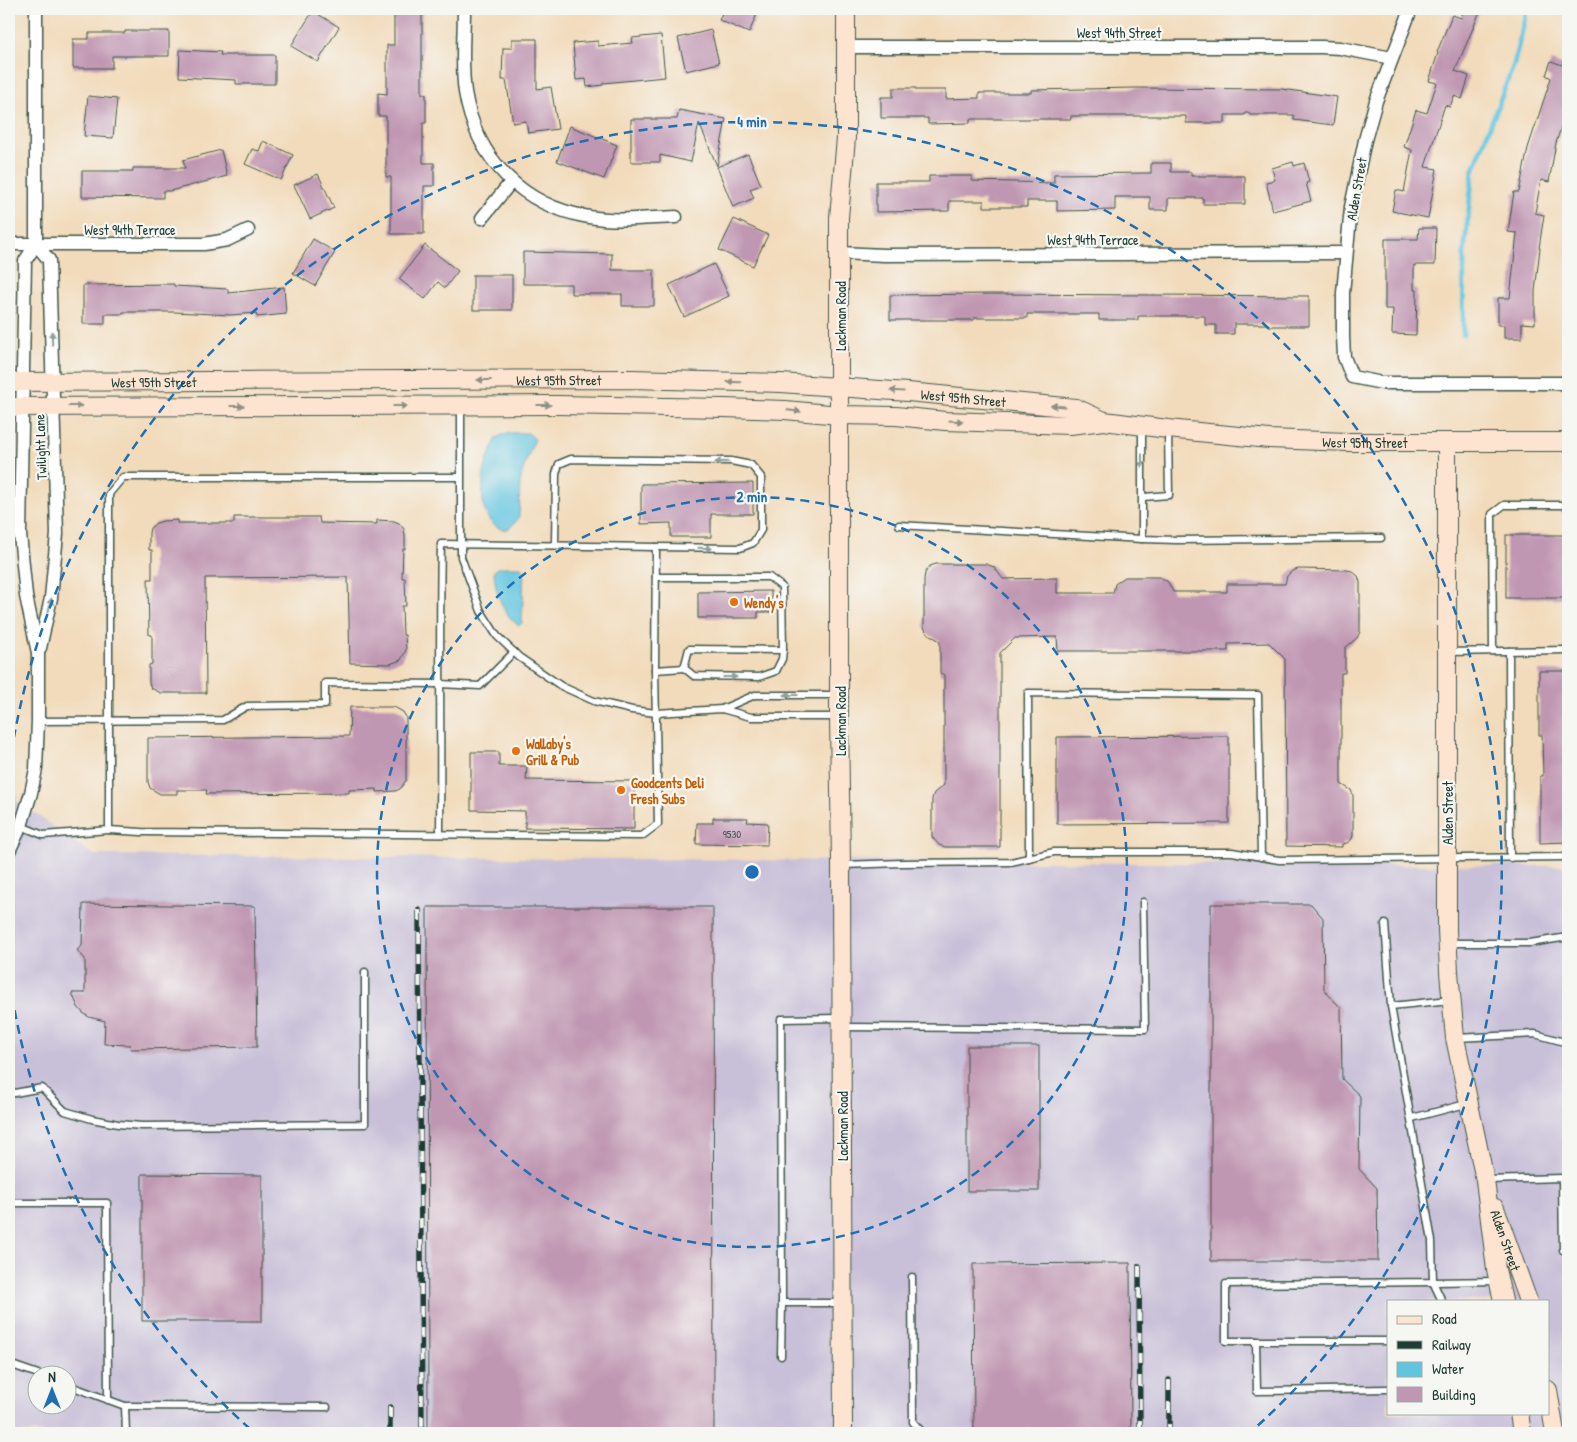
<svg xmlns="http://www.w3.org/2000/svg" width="1577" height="1442" font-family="'Patrick Hand',sans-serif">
  <rect width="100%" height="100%" fill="#f6f6f2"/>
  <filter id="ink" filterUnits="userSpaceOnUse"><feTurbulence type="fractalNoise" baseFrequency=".02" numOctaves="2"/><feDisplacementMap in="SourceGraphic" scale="10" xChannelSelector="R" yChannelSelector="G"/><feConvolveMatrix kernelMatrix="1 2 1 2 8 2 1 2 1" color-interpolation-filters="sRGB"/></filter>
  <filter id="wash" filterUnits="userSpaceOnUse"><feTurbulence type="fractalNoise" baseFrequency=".0096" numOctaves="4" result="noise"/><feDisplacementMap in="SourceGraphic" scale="20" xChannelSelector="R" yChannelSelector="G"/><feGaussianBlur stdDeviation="1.12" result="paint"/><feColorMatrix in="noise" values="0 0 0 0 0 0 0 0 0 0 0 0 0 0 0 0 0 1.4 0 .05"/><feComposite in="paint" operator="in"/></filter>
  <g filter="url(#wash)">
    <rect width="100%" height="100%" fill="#f2dbbb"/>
    <!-- industrial -->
    <path fill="#c8c0d8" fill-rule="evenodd" d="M9,767L17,801L94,855L1568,866V1433H9ZM1388,1301H1548V1413H1388ZM38,1374H68V1404H38Z"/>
    <!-- water -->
    <g fill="#62c5e0" stroke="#40818a">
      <path d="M528,433L535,439C529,454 522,468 520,484C519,491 520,512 519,516C517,522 511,527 506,530C473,526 481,469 492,449C493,446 495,441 497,438C505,431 518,433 528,433Z"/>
      <path d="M504,567H521L524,571L522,623L519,626C502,613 495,592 494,571L497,568Z"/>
    </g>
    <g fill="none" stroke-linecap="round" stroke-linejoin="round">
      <!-- stream -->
      <polyline stroke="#62c5e0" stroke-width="5" points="1463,335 1464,253 1473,171 1514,64 1527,9"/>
    </g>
    <g id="blocks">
      <!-- building -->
      <g fill="#c097b2">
        <polygon points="394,9 422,9 422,94 426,94 426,123 423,123 423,163 434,163 434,186 424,186 424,234 391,234 391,177 386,177 386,116 378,116 378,93 387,94 387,45 394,45"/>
        <polygon points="724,9 759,9 749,33 719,20"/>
        <polygon points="1464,9 1481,9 1455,71 1469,76 1462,99 1454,96 1450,107 1445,105 1425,167 1437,169 1428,218 1392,211 1396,190 1404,192 1412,150 1404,147 1416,110 1427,113 1437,83 1429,81 1438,53 1437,52 1452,15 1461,18"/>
        <polygon points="313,11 339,27 318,62 291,46"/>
        <polygon points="711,30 719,63 686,71 678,38"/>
        <polygon points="125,31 169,31 169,56 112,56 112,68 73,68 73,39 89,39 89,33 125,33"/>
        <polygon points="661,35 665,77 603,83 603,85 587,87 586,79 576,80 573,43 598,41 598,46 633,43 632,38"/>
        <polygon points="512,39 537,39 537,89 551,87 558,129 528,133 526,121 513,123 506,80 502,80 503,48 512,48"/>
        <polygon points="180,50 221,52 220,55 275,55 275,84 236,84 236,80 179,77"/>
        <polygon points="1551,61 1568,67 1568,106 1556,143 1549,182 1541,180 1535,213 1544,215 1539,248 1540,248 1535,291 1535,324 1522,323 1522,338 1504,338 1504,325 1498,325 1498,298 1510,298 1517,233 1508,232 1514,192 1519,192 1528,148 1551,78 1546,75"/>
        <polygon points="893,88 916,88 916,90 946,90 946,99 979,98 979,93 1031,93 1031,90 1135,88 1282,89 1337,97 1333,125 1294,120 1294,115 1250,115 1249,113 1245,113 1245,115 1225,115 1225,123 1186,123 1186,116 1071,116 1071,119 970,119 970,123 928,124 928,118 881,118 881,97 893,97"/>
        <polygon points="88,96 117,99 113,138 84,136"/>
        <polygon points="679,110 726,119 717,166 699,123 691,162 660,155 660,162 631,162 631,119 677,119"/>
        <polygon points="570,126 617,145 604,179 557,161"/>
        <polygon points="263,141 293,155 281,180 245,164 252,149 259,151"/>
        <polygon points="221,150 227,176 170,191 163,191 163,198 82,197 82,171 133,171 133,168 185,168 183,160"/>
        <polygon points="748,154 761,185 750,189 754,198 733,207 717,167"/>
        <polygon points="1293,162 1294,166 1304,163 1309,182 1306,183 1311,201 1273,211 1266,182 1275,180 1272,168"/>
        <polygon points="1151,163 1171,163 1171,172 1191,172 1191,176 1245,176 1245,204 1203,204 1203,198 1168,198 1168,210 1150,210 1150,197 1115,197 1115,210 1057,211 1057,201 1027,201 1027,207 984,207 984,201 949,201 949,211 876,212 876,182 929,182 929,176 972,176 972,181 1054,183 1054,174 1151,173"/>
        <polygon points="318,174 334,208 310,219 294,185"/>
        <polygon points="734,219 768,235 753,266 719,250"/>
        <polygon points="1419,228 1436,228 1435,265 1414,265 1414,290 1417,290 1416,335 1392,334 1393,309 1385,309 1385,239 1418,239"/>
        <polygon points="313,239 335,252 315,286 293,273"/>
        <polygon points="425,245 458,271 445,288 438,282 425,299 399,279"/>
        <polygon points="523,252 612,254 612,270 654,270 654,306 622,306 622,294 571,294 571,284 523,284"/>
        <polygon points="714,264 729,296 684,317 669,285"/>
        <rect x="473" y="275" width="39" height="35"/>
        <polygon points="174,284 174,286 228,289 228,293 284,287 286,314 257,317 256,313 231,315 175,312 123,312 123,314 105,314 105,324 83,324 83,285"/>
        <polygon points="990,294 1309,296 1309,326 1268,326 1268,324 1234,324 1234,334 1216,334 1216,325 1205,325 1205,316 1138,316 1138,320 1099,320 1099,314 1027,314 1027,318 974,318 974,320 890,320 890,295"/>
        <polygon points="753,483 753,514 711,514 711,537 671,537 671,523 641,524 641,484"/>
        <polygon points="234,517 319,517 320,523 377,524 377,520 394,521 399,523 404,529 405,536 405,549 403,549 402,578 405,578 406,606 402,606 403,635 405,635 406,650 401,660 390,664 350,663 348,577 205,578 206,693 161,693 151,688 149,683 149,665 152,664 152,635 149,635 148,579 152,579 152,550 149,550 149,533 150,528 156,523 163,521 177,520 177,523 234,523"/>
        <rect x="1506" y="535" width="62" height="63"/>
        <polygon points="936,564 986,564 994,567 1003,579 1057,578 1057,593 1113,593 1115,584 1125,577 1160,577 1168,582 1173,592 1227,592 1227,584 1285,584 1287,576 1292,571 1298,569 1347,570 1352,571 1358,576 1360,582 1360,632 1357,638 1345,648 1345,673 1341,673 1341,784 1351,790 1353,795 1353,835 1352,839 1347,843 1342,844 1342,847 1286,846 1285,659 1269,643 1228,644 1228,651 1058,651 1057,637 1015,638 1000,653 1000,847 945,847 939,845 932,837 932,799 934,793 944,785 944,674 940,674 940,641 927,633 924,627 924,579 925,573 930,566"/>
        <polygon points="771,591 771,612 758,612 758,618 698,618 698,592"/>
        <polygon points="1539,671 1568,671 1568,842 1540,843 1540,776 1543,776 1542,735 1539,735"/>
        <polygon points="350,707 394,707 403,712 406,717 406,780 400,789 395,791 377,792 377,789 349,790 349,793 206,794 207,790 177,790 177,794 160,794 150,788 148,782 148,738 349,736"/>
        <polygon points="1229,736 1229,823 1057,824 1057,737"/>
        <polygon points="471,752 499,752 499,766 527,766 526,780 634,781 634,829 525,828 525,811 471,810"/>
        <polygon points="713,818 748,818 747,822 768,823 767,845 696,844 697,823 713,823"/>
        <polygon points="83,904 255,906 257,1047 131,1049 130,1045 104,1044 105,1021 89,1017 83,1013 78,1007 72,993 85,993 85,959 77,950 82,946"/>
        <polygon points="1211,904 1311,904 1323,918 1324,990 1341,1008 1342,1079 1360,1096 1359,1169 1377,1188 1378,1261 1211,1261"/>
        <polygon points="427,907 713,907 714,1433 428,1433"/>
        <rect x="967" y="1046" width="72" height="145"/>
        <polygon points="142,1174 262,1175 262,1321 142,1321"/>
        <polygon points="1130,1263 1131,1433 974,1433 973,1264"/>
      </g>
    </g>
  </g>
  <g filter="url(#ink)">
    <use href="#blocks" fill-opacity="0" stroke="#3f5548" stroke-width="1"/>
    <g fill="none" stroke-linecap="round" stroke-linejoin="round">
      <defs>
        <g id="lane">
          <polyline points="461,407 461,557 481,611 497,636 519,657 561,686 594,701 632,710 656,713 722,709 751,717 837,717"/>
          <polyline points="1142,427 1142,539 1177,540 1381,538"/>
          <polyline points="1143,497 1169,495 1168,431"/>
          <polyline points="899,525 1142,539"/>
          <polyline points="555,545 556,474 559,464 571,459 731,461 751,465 761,477 761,530 753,543 740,548 656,547"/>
          <polyline points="1493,651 1492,514 1504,505 1568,505"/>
          <polyline points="1509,651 1510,858"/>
          <polyline points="1448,652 1568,650"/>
          <polyline points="684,668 694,676 759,677 776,671 782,659 783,650"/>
          <polyline points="655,670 684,668 689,649 783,650 782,587 769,577 656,577"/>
          <polyline points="722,709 755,695 838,695"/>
          <polyline points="38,721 223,720 247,706 325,705 325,683 440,684 480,686 514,652"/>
          <polyline points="9,821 43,835 109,830 109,494 123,477 460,477"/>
          <path d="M109,830L141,832L642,836L658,824L655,670L656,547L441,544C439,641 441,737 440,834"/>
          <polyline points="1029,858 1028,693 1258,695 1261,857"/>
          <polyline points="842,865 902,863 1011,862 1054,852 1232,852 1279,860 1568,857"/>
          <polyline points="1385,924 1391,1006 1432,1241 1433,1282 1226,1284 1226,1341 1388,1341"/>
          <polyline points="1449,943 1530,943 1568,937"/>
          <polyline points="1391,1006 1450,1000"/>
          <polyline points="840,1018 781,1019 782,1303 842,1303"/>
          <polyline points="843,1027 1145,1029 1143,902"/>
          <polyline points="1456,1038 1535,1034 1568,1043"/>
          <polyline points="9,1094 42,1088 65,1111 92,1119 118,1124 142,1126 365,1124 365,972"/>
          <polyline points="1412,1118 1466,1104"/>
          <polyline points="1486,1180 1562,1178 1563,1250"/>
          <polyline points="9,1203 107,1203 108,1400"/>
          <polyline points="912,1277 913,1422 923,1433"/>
          <polyline points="1442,1301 1433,1282 1498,1281"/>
          <polyline points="1256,1341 1257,1391 1388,1389"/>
          <polyline points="781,1356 782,1303"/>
          <polyline points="9,1364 38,1374"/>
          <polyline points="68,1385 125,1406 126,1433"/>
          <polyline points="125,1406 327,1407"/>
        </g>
        <g id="street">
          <path d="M464,9C464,36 461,65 465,92C476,159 522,206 589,217C617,222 648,218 676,217"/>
          <polyline points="1411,9 1376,101 1365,140 1351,207 1343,293 1343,336 1344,357 1352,377 1382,383 1568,383"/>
          <polyline points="846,47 1322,47 1340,48 1392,58"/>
          <polyline points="482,218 511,182"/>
          <polyline points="9,244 204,244 227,240 248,230"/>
          <polyline points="36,244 49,260 57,534 51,598 40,648"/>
          <polyline points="840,253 884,255 1346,253"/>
          <polyline points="9,851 21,826 31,793 36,769 38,721 38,653 26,596 20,534 25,261 36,244 36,9"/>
        </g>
        <g id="secondary">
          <path id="s1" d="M9,382L631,379L781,383L908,392L1076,408L1104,421L1168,429L1269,439L1348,442H1568"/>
          <polyline points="9,407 557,405 724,408 785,410 840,415 896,416 945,421 1070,425 1104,421"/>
          <polyline points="1447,442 1447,930 1449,972 1455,1038 1485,1180 1496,1269 1503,1301"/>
          <path id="s2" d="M1495,1208L1528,1301"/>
          <polyline points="1548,1390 1555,1433"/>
          <polyline points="1519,1413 1522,1433"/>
          <polyline points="843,1433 841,865 839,717 839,217 846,138 846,9"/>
        </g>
      </defs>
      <!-- lane casing -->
      <use href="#lane" stroke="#3f5548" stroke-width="9"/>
      <!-- street casing -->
      <use href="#street" stroke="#3f5548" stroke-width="15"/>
      <!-- secondary casing -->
      <use href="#secondary" stroke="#3f5548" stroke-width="20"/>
      <!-- lane -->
      <use href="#lane" stroke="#fff" stroke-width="6"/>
      <!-- street -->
      <use href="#street" stroke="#fff" stroke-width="12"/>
      <!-- secondary -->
      <use href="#secondary" stroke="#fde4d1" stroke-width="18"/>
      <defs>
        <g id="rail">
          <polyline points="419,910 422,1433"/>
          <polyline points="1139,1266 1140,1433"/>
          <polyline points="1169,1380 1169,1433"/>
          <polyline points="390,1407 390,1433"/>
        </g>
      </defs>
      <!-- rail casing -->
      <use href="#rail" stroke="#1f3d34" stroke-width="5.5"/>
      <!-- rail -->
      <use href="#rail" stroke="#f6f6f2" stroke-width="4" stroke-dasharray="11" stroke-linecap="butt"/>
    </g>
    <!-- one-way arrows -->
    <defs><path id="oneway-solid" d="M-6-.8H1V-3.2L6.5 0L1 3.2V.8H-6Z" transform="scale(1.25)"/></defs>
    <g fill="#8f9e9a">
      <use href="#oneway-solid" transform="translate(52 338) rotate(-92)"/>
      <use href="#oneway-solid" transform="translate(1142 461) rotate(90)"/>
      <use href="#oneway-solid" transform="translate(722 462) rotate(179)"/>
      <use href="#oneway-solid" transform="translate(705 548) rotate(1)"/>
      <use href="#oneway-solid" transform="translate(50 605) rotate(-77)"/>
      <use href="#oneway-solid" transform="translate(730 677)"/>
      <use href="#oneway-solid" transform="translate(791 695) rotate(180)"/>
    </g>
    <g fill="#8e9082">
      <use href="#oneway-solid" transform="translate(484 380) rotate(180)"/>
      <use href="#oneway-solid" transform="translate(734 382) rotate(-179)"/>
      <use href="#oneway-solid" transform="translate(897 391) rotate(-176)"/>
      <use href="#oneway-solid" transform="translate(544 405)"/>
      <use href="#oneway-solid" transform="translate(75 406)"/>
      <use href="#oneway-solid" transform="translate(237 406)"/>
      <use href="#oneway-solid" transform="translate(400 406)"/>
      <use href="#oneway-solid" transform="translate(1058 406) rotate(-174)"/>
      <use href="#oneway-solid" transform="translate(794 411) rotate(7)"/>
      <use href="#oneway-solid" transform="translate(956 421) rotate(3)"/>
    </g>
  </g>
  <!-- distance rings -->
  <g fill="none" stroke="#1f6fb2" stroke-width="2.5" stroke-dasharray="9 6">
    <circle cx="752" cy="872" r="375"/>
    <path d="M250 1429A750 750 0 0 1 9 976M9 768A750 750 0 1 1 1254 1429"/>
  </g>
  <!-- markers -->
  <g fill="#e8710a" stroke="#f6f6f2" stroke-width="2">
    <circle cx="734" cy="602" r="5"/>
    <circle cx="516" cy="751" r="5"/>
    <circle cx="621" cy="790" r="5"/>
  </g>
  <g text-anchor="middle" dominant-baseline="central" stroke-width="4.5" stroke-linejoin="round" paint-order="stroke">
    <!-- number labels -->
    <g font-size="11" fill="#475454">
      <text x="732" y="834">9530</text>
    </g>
    <!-- street labels -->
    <g font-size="14" fill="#1f3d34" stroke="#f6f6f2">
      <text x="1119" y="32">West 94th Street</text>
      <text transform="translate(1356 189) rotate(-80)">Alden Street</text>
      <text x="130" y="229">West 94th Terrace</text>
      <text x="1093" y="239">West 94th Terrace</text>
      <text transform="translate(840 316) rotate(-90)">Lackman Road</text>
      <text stroke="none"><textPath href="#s1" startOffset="550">West 95th Street</textPath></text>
      <text stroke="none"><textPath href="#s1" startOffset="145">West 95th Street</textPath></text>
      <text stroke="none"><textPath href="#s1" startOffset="955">West 95th Street</textPath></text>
      <text stroke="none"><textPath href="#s1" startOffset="1361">West 95th Street</textPath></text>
      <text transform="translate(40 447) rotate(-92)">Twilight Lane</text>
      <text transform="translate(840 721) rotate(-90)">Lackman Road</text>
      <text transform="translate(1447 813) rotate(-90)">Alden Street</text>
      <text transform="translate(842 1126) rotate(-90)">Lackman Road</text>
      <text stroke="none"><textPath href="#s2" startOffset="34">Alden Street</textPath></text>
    </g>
    <!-- food labels -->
    <g font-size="14" font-weight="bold" fill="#c56008" stroke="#f6f6f2" text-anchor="start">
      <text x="744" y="602">Wendy's</text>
      <text x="526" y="743">Wallaby's<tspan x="526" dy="16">Grill &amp; Pub</tspan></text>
      <text x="631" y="782">Goodcents Deli<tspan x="631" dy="16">Fresh Subs</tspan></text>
    </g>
  </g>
  <circle cx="752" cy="872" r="8" fill="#1f6fb2" stroke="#f6f6f2" stroke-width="2.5"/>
  <g font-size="15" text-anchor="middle" font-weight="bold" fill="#1f6fb2" stroke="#f6f6f2" stroke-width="4.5" stroke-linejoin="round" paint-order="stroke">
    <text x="752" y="127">4 min</text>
    <text x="752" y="502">2 min</text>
  </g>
  <!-- margin -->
  <rect width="1577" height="1442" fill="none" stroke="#f6f6f2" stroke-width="30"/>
  <!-- legend -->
  <rect x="1387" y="1300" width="162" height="115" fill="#f6f6f2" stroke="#a0aca6"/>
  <rect x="1397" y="1316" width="25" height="8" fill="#fde4d1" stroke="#a0aca6"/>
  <text x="1432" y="1324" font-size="15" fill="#1f3d34">Road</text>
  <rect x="1397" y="1341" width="25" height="8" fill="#1f3d34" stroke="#a0aca6"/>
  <text x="1432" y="1350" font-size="15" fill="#1f3d34">Railway</text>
  <rect x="1397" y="1362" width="25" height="15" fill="#62c5e0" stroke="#a0aca6"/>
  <text x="1432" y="1374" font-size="15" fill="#1f3d34">Water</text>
  <rect x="1397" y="1387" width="25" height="15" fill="#c097b2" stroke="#a0aca6"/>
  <text x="1432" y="1400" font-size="15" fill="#1f3d34">Building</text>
  <!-- north arrow -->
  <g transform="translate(52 1390)"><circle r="24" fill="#f6f6f2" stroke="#a0aca6"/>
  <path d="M0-4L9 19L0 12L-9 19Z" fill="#1f6fb2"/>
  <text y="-8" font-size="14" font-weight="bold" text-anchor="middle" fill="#1f3d34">N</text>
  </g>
</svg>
